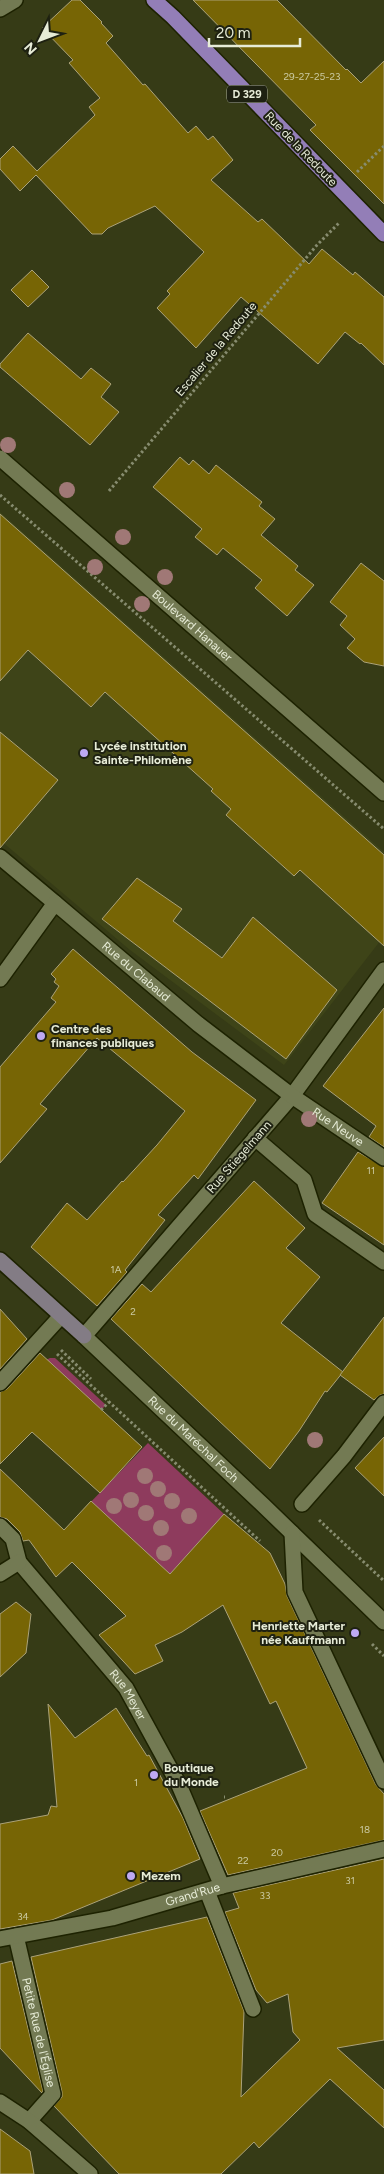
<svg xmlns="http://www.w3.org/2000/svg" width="384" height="2174" font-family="Figtree,sans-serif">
  <rect width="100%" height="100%" fill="#363b16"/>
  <!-- built -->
  <polygon fill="#3e4418" points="0,512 384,852 384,936 284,1065 130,950 0,840"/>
  <!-- green -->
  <g fill="#8e3b5d">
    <polygon points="50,1358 55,1358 106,1405 101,1410 46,1360"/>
    <polygon points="148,1443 224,1514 165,1580 84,1509"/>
  </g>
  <!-- building -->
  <g fill="#776505" stroke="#aba279">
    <polygon points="72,0 80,0 102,22 101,23 113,36 106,43 143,85 145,84 188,133 196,126 208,140 213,136 233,160 211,180 258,222 262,219 309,264 322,249 353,275 355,272 384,297 384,365 361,343 360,344 345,332 318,364 241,297 196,348 157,308 170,294 167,291 204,252 155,206 108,228 102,234 92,234 36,175 20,191 0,169 0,159 13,146 37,171 95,115 89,107 100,98 69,63 73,60 42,28"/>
    <polygon points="193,0 277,0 346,70 347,69 361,83 384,61 384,204 310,130 316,125"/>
    <polygon points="32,270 49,287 28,307 11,290"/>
    <polygon points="28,333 81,379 91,368 111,384 101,397 119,412 90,445 0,367 0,364"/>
    <polygon points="180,457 189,465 193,460 209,474 216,465 262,502 259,506 275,519 261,535 298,566 295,570 314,585 287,616 255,588 262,580 223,548 217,555 195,537 202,529 153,487"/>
    <polygon points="0,514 384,855 384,946 300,870 294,876 226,815 231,809 211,791 213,789 105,692 91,707 28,650 0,681"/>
    <polygon points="361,563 384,581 384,666 364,662 347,648 355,639 340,625 347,616 330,602"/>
    <polygon points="0,732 58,780 0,848"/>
    <polygon points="137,878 182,909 173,921 222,958 253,917 337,990 286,1059 102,919"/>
    <polygon points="73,949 192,1052 256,1100 198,1179 194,1175 158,1215 165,1220 125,1270 127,1272 97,1306 31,1247 67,1203 87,1220 122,1181 123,1182 157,1145 185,1111 97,1038 40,1104 47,1109 0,1163 0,1067 56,1002 51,998 59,986 54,982 56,979 51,974"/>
    <polygon points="384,1008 384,1147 369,1137 376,1126 323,1086"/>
    <polygon points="358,1152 384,1167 384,1245 322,1203"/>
    <polygon points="254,1181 305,1228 286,1248 320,1277 281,1323 343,1372 327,1392 325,1391 299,1431 270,1469 111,1319 142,1284 151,1292"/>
    <polygon points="0,1309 27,1339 0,1369"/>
    <polygon points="384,1317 384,1394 380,1395 374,1400 340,1375"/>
    <polygon points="40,1353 142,1447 100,1493 32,1432 0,1464 0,1392 7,1389"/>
    <polygon points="384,1437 384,1496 355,1468"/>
    <polygon points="0,1469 64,1530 91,1501 170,1574 224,1514 270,1553 285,1584 287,1596 376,1785 384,1794 384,1840 228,1875 200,1811 307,1768 276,1701 270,1704 223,1605 182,1632 155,1645 163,1661 135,1674 99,1635 126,1616 72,1562 56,1577 29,1540 23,1541 20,1532 7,1519 0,1517"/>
    <polygon points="16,1602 31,1614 26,1653 0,1677 0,1614"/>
    <polygon points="48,1704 75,1738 116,1708 147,1756 149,1755 183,1818 200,1859 52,1920 0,1929 0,1824 48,1815 51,1806 57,1807"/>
    <polygon points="384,1859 384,2040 337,2048 384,2090 384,2128 330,2079 259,2148 254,2142 221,2174 119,2174 54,2106 62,2097 62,2092 31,1957 207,1917 244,2011 241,2097 300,2040 293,2032 288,1994 267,2003 256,1990 225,1912 239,1908 233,1893"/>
    <polygon points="12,1961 43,2091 42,2093 0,2048 0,1964"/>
    <polygon points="0,2129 30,2151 34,2174 0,2174"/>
  </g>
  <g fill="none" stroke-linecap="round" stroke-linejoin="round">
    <defs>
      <g id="lane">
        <polyline points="0,9 15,0"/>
        <polyline points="0,857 55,903"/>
        <polyline points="255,1138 304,1180 315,1214 384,1262"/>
        <polyline points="302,1504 344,1456 384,1403"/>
      </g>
      <g id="street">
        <path id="s1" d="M0,458L384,793"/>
        <path id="s2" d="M384,970L292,1096L84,1336L263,1505L384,1622"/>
        <path id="s3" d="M0,979L55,903L198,1024L292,1096L384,1158"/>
        <polyline points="0,1383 61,1316"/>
        <path id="s4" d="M0,1526L13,1539L19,1562L126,1688L179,1785L222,1886"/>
        <polyline points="292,1533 295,1592 384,1781"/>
        <polyline points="0,1574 19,1562"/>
        <polyline points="207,1891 253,2009"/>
        <path id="s5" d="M16,1936L53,2094L29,2121"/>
        <path id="s6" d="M0,1939L112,1918L222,1886L384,1849"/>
        <polyline points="0,2102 29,2121 90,2174"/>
      </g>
      <polyline id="secondary" points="0,1260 84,1336"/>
      <polyline id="primary" points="154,0 173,17 384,234"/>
    </defs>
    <!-- lane casing -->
    <use href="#lane" stroke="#1d2200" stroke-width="18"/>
    <!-- street casing -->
    <use href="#street" stroke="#1d2200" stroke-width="18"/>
    <!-- secondary casing -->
    <use href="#secondary" stroke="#1d2200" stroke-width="18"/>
    <!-- primary casing -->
    <use href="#primary" stroke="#1d2200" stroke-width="18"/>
    <!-- path -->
    <g stroke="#878c6f" stroke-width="3" stroke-dasharray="2.5 2.5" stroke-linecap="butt">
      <polyline points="357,172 384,146"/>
      <polyline points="109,491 317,245 340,222"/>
      <polyline points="0,495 384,829"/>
      <polyline points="61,1350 91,1379"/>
      <polyline points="57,1354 260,1541"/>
      <polyline points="101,1410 109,1402"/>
      <polyline points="319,1520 384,1581"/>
      <polyline points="372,1644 384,1656"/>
      <polyline points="224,1797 225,1797"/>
    </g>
    <!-- lane -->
    <use href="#lane" stroke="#737a53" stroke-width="15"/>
    <!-- street -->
    <use href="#street" stroke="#737a53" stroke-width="15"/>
    <!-- secondary -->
    <use href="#secondary" stroke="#837c85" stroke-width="15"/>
    <!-- primary -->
    <use href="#primary" stroke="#937eb7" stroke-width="15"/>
  </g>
  <!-- trees -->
  <g fill="#a07876">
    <circle cx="8" cy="445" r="8"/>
    <circle cx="67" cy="490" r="8"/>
    <circle cx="123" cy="537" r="8"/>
    <circle cx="95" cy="567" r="8"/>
    <circle cx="165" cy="577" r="8"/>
    <circle cx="142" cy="604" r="8"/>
    <circle cx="309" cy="1119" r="8"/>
    <circle cx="315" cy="1440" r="8"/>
    <circle cx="145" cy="1476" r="8"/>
    <circle cx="158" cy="1489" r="8"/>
    <circle cx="131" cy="1500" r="8"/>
    <circle cx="172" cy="1501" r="8"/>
    <circle cx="114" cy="1506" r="8"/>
    <circle cx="146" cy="1513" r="8"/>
    <circle cx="189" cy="1516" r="8"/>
    <circle cx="161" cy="1528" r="8"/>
    <circle cx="164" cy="1553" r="8"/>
  </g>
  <!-- markers -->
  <g fill="#bea9f4" stroke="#1e2111" stroke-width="2">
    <circle cx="84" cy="753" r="5"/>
    <circle cx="41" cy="1036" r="5"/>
    <circle cx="355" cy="1633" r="5"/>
    <circle cx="154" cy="1775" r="5"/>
    <circle cx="131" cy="1876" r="5"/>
  </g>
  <g text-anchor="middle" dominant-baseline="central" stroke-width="4" stroke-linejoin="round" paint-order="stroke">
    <!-- number labels -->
    <g font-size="10" fill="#cbcaa2">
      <text x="312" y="76">29-27-25-23</text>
      <text x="371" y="1170">11</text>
      <text x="116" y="1269">1A</text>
      <text x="133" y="1311">2</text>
      <text x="136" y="1782">1</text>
      <text x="365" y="1829">18</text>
      <text x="277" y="1852">20</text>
      <text x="243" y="1860">22</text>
      <text x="350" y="1880">31</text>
      <text x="265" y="1895">33</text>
      <text x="23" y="1916">34</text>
    </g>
    <!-- shield labels -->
    <rect fill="#1e2111" stroke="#abaf9c" stroke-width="1" x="227" y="85.5" width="40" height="17" rx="4"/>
    <g font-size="11" font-weight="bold" fill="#e7ecd7">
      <text x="247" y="94">D 329</text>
    </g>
    <!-- street labels -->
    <g font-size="12" fill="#e7ecd7" stroke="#1e2111">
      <text transform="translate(301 149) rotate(46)">Rue de la Redoute</text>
      <text transform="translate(216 349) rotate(-50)">Escalier de la Redoute</text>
      <text stroke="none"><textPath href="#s1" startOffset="255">Boulevard Hanauer</textPath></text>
      <text stroke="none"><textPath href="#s3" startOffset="200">Rue du Clabaud</textPath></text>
      <text stroke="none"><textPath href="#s3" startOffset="455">Rue Neuve</textPath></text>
      <text transform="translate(239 1157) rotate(-49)">Rue Stiegelmann</text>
      <text stroke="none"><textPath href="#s2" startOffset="624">Rue du Maréchal Foch</textPath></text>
      <text stroke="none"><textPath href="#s4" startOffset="214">Rue Meyer</textPath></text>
      <text stroke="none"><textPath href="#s6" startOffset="198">Grand'Rue</textPath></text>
      <text stroke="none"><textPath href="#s5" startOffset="99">Petite Rue de l'Église</textPath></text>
    </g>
    <!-- poi labels -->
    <g font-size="12" font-weight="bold" fill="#e7ecd7" stroke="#1e2111" text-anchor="start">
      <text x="94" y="746">Lycée institution<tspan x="94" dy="14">Sainte-Philomène</tspan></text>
      <text x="51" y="1029">Centre des<tspan x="51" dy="14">finances publiques</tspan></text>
      <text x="345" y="1626" text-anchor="end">Henriette Marter<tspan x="345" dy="14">née Kauffmann</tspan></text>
      <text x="164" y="1768">Boutique<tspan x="164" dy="14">du Monde</tspan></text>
      <text x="141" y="1876">Mezem</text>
    </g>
  </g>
  <!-- north arrow -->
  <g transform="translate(40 40) rotate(228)" stroke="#1e2111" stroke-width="4" paint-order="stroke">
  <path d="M0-4L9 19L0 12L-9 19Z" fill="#e7ecd7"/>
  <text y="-8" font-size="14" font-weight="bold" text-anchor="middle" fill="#e7ecd7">N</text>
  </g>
  <!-- scale -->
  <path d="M209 38v8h91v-8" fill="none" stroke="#e7ecd7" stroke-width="2.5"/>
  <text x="216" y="38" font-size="15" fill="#e7ecd7" stroke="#1e2111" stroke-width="4" paint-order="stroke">20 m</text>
</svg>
